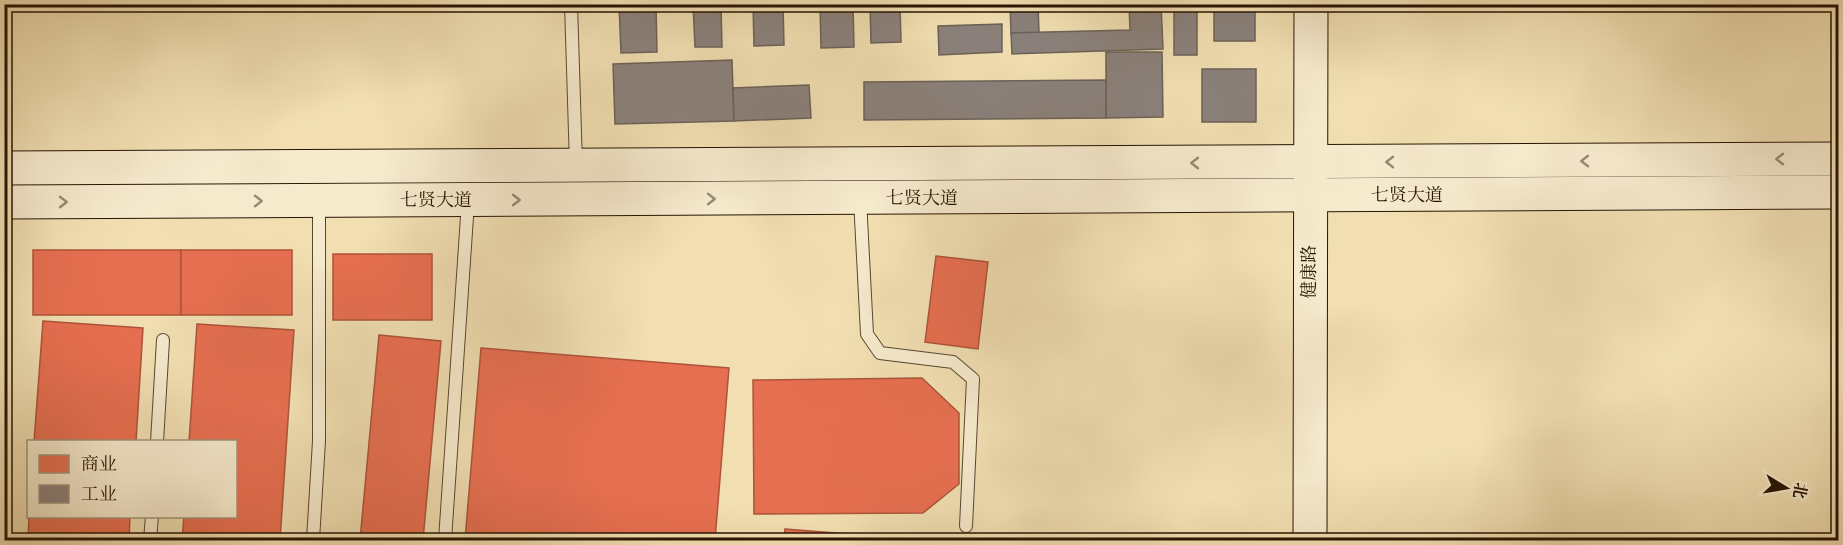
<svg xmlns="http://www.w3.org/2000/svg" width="1843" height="545" font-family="'IM FELL English','Noto Serif SC',serif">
  <rect width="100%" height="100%" fill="#f1dfb2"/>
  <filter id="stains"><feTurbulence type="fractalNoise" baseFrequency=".00333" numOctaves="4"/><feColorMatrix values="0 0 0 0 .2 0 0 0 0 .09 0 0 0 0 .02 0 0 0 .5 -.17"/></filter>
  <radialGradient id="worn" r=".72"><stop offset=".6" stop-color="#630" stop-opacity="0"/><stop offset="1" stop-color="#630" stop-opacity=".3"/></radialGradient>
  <!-- shops -->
  <g fill="#e76f51" stroke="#ad5439" stroke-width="1.5">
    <rect x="33" y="250" width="148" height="65"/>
    <rect x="181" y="250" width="111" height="65"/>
    <rect x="333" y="254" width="99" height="66"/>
    <polygon points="936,256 988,262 978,349 925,342"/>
    <polygon points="43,321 143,328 136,442 34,442"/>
    <polygon points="197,324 294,330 280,540 182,540 184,516 236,516 236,442 189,442"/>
    <polygon points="379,335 441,341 423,540 360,540"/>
    <polygon points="481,348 729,368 715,540 465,540"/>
    <polygon points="922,378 959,413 959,484 923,513 754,514 753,380"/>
    <polygon points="29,516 130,516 129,540 28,540"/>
    <polygon points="785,529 924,540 784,540"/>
  </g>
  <!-- industry -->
  <g fill="#8a817c" stroke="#6c6157" stroke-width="1.5">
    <polygon points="619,4 656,4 657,52 621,53"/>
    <polygon points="693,4 721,4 722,47 695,47"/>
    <polygon points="753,4 783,4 784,45 754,46"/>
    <polygon points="820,4 853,4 854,47 821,48"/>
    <polygon points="870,4 900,4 901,42 871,43"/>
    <polygon points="1010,4 1038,4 1039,33 1011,33"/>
    <polygon points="1094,4 1125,4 1125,10 1094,11"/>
    <polygon points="1129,4 1161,4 1163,49 1012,54 1011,33 1130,30"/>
    <rect x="1174" y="4" width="23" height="51"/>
    <rect x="1214" y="4" width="41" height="37"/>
    <polygon points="1002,24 1002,52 939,55 938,26"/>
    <polygon points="1106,52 1162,52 1163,117 1106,118"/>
    <polygon points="732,60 734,121 615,124 613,64"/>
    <rect x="1202" y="69" width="54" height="53"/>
    <polygon points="1106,80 1106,118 864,120 864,82"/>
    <polygon points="809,85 811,118 734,121 733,88"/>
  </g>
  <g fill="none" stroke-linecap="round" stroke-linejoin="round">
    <defs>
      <g id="lane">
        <polyline points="571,4 576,165"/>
        <polyline points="860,199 867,334 880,353 953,362 973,379 966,526"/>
        <polyline points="157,442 163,340"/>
        <polyline points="150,540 152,516"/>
        <polyline points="313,540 319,441 319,202"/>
        <polyline points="445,540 468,202"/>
      </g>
      <g id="secondary">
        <polyline points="4,168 1838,159"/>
        <polyline points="4,202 1838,192"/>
        <polyline points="1310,540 1311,4"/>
      </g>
    </defs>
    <!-- lane casing -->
    <use href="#lane" stroke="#59482e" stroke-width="14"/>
    <!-- secondary casing -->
    <use href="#secondary" stroke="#261502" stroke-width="35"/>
    <!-- lane -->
    <use href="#lane" stroke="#f6eacd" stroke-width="12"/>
    <!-- secondary -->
    <use href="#secondary" stroke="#f6eacd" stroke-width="33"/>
  </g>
  <!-- one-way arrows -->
  <defs><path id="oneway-chevron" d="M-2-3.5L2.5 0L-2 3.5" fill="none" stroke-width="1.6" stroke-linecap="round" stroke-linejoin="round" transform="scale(1.5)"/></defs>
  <g stroke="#988a72">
    <use href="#oneway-chevron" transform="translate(1780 159) rotate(180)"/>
    <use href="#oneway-chevron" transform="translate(1585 161) rotate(180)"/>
    <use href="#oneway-chevron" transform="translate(1390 162) rotate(180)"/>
    <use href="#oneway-chevron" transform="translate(1195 163) rotate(180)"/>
    <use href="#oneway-chevron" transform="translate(711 199)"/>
    <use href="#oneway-chevron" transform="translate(516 200)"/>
    <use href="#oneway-chevron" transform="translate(258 201)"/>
    <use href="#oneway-chevron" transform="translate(63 202)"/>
  </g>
  <g text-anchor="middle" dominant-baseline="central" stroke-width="6" stroke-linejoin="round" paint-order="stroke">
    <!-- street labels -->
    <g font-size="18" fill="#261502" stroke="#f6eacd">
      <text x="1407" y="196">七贤大道</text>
      <text x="922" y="199">七贤大道</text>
      <text x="436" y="201">七贤大道</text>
      <text transform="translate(1310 272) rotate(-90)">健康路</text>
    </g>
  </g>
  <!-- margin -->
  <rect width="1843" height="545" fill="none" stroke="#f1dfb2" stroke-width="24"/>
  <rect x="6" y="6" width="1831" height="533" fill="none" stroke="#261502" stroke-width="3"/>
  <rect x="12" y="12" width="1819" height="521" fill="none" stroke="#261502" stroke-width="1.5"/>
  <!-- legend -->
  <rect x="27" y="440" width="210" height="78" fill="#f6eacd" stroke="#a3957c" stroke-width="1.5"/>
  <rect x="39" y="455" width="30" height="18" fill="#e76f51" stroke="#a3957c" stroke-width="1.5"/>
  <text x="81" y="470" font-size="18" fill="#261502">商业</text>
  <rect x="39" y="485" width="30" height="18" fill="#8a817c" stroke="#a3957c" stroke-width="1.5"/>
  <text x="81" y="500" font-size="18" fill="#261502">工业</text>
  <!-- north arrow -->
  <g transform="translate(1786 488) rotate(101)" stroke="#f6eacd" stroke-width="4.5" paint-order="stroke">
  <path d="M0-4.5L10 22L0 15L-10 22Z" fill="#261502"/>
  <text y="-9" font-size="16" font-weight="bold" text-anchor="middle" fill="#261502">北</text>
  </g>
  <rect width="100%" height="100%" filter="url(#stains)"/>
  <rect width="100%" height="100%" fill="url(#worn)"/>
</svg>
